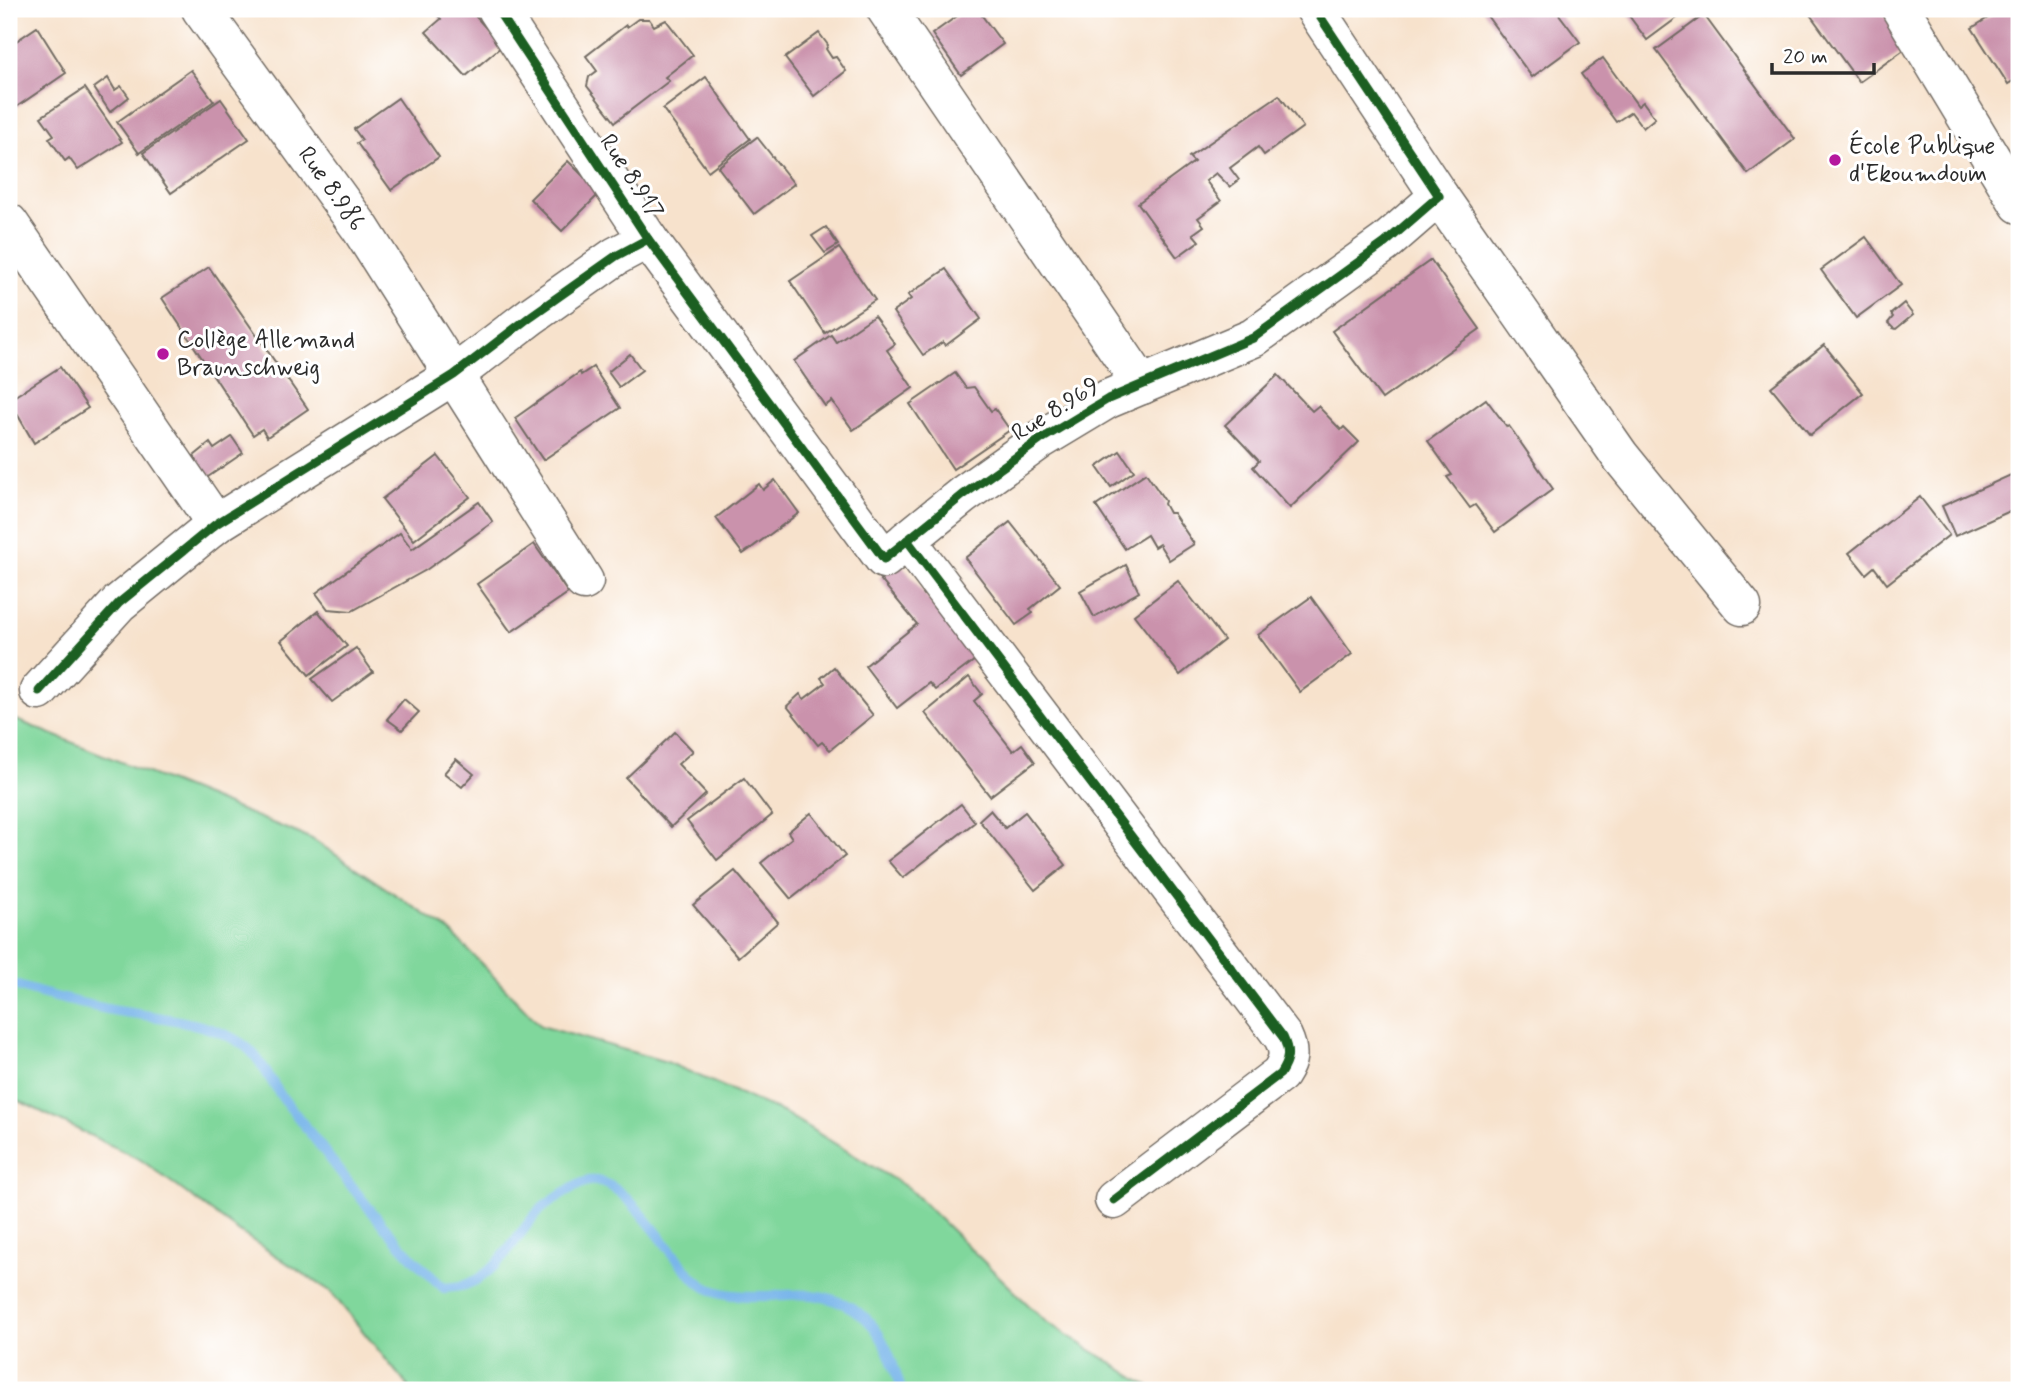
<svg xmlns="http://www.w3.org/2000/svg" width="2028" height="1399" font-family="Mynerve,sans-serif">
  <rect width="100%" height="100%" fill="#fff"/>
  <filter id="ink" filterUnits="userSpaceOnUse"><feTurbulence type="fractalNoise" baseFrequency=".0143" numOctaves="2"/><feDisplacementMap in="SourceGraphic" scale="14" xChannelSelector="R" yChannelSelector="G"/><feConvolveMatrix kernelMatrix="1 2 1 2 8 2 1 2 1" color-interpolation-filters="sRGB"/></filter>
  <filter id="wash" filterUnits="userSpaceOnUse"><feTurbulence type="fractalNoise" baseFrequency=".00686" numOctaves="4" result="noise"/><feDisplacementMap in="SourceGraphic" scale="28" xChannelSelector="R" yChannelSelector="G"/><feGaussianBlur stdDeviation="1.57" result="paint"/><feColorMatrix in="noise" values="0 0 0 0 0 0 0 0 0 0 0 0 0 0 0 0 0 1.4 0 .05"/><feComposite in="paint" operator="in"/></filter>
  <g filter="url(#wash)">
    <rect width="100%" height="100%" fill="#f7e2cc"/>
    <!-- green -->
    <polygon fill="#80d79c" stroke="#568164" stroke-width="2" points="9,717 312,839 450,931 541,1026 667,1062 786,1114 908,1188 1045,1321 1154,1390 411,1390 330,1291 238,1231 141,1160 9,1096"/>
    <g fill="none" stroke-linecap="round" stroke-linejoin="round">
      <!-- stream -->
      <path stroke="#78b5ea" stroke-width="10" d="M9,983C42,995 78,1003 112,1010C152,1017 212,1021 245,1046C262,1059 271,1084 285,1101C336,1164 383,1234 444,1288C450,1287 459,1287 465,1285C497,1274 515,1238 536,1214C544,1205 555,1199 566,1192C573,1188 581,1182 589,1181C630,1176 671,1264 704,1286C720,1296 742,1296 761,1296C779,1296 801,1292 819,1296C874,1307 887,1342 901,1390"/>
    </g>
    <g id="blocks">
      <!-- building -->
      <g fill="#ca92ac">
        <polygon points="436,9 469,9 502,46 466,76 426,32 441,19 434,11"/>
        <polygon points="967,9 977,9 1003,44 961,75 932,34"/>
        <polygon points="1482,9 1555,9 1580,42 1532,77"/>
        <polygon points="1624,9 1689,9 1647,40"/>
        <polygon points="1806,9 1880,9 1908,47 1859,82"/>
        <polygon points="2002,9 2013,9 2019,19 2019,77 2008,84 1972,28"/>
        <polygon points="1704,15 1795,139 1748,174 1656,50"/>
        <polygon points="638,19 649,19 654,26 666,20 693,55 665,77 669,81 615,122 587,86 589,77 597,71 586,56 626,25 627,27"/>
        <polygon points="37,27 66,73 9,112 9,46"/>
        <polygon points="819,33 828,45 826,49 832,58 836,57 846,71 814,96 785,58"/>
        <polygon points="1603,58 1638,106 1643,102 1655,118 1643,128 1631,112 1616,122 1581,74"/>
        <polygon points="191,70 214,101 139,153 117,122"/>
        <polygon points="706,77 750,139 708,171 663,109"/>
        <polygon points="108,78 115,90 121,86 129,97 110,112 94,88"/>
        <polygon points="85,88 122,142 78,170 69,158 65,161 49,138 54,135 41,117"/>
        <polygon points="1279,95 1303,127 1264,155 1258,147 1230,168 1239,180 1230,187 1216,173 1206,181 1221,201 1198,218 1204,226 1193,234 1199,241 1177,257 1138,203 1194,162 1189,157"/>
        <polygon points="398,98 439,157 391,190 357,143 362,140 354,129"/>
        <polygon points="221,99 249,139 171,193 143,153"/>
        <polygon points="757,137 794,184 754,214 718,167"/>
        <polygon points="568,161 600,193 562,231 530,199"/>
        <polygon points="826,227 838,245 825,253 812,236"/>
        <polygon points="1866,237 1901,285 1856,318 1821,270"/>
        <polygon points="839,248 875,300 825,333 790,281"/>
        <polygon points="1431,260 1480,329 1382,399 1332,331"/>
        <polygon points="209,267 308,409 267,437 262,429 253,435 162,298"/>
        <polygon points="946,269 981,319 945,346 943,342 923,355 893,312 911,299 908,295"/>
        <polygon points="1904,303 1913,315 1896,329 1893,328 1888,323 1893,317 1891,314"/>
        <polygon points="874,316 895,344 887,350 913,388 853,430 832,401 825,406 794,361 831,335 836,342"/>
        <polygon points="1824,345 1863,393 1810,435 1771,387"/>
        <polygon points="630,354 642,370 619,387 608,372"/>
        <polygon points="60,367 88,408 34,443 9,400"/>
        <polygon points="593,367 620,408 543,460 515,418 580,372 581,375"/>
        <polygon points="955,373 966,388 974,387 991,411 995,409 1010,430 953,469 910,404"/>
        <polygon points="1278,375 1312,411 1318,406 1341,430 1344,427 1359,442 1290,508 1253,467 1259,461 1225,425"/>
        <polygon points="1486,399 1507,427 1509,426 1553,489 1495,532 1475,505 1470,508 1447,477 1452,475 1428,441"/>
        <polygon points="232,437 243,453 205,479 194,464 197,461 194,456 210,443 214,449"/>
        <polygon points="1120,451 1134,471 1111,487 1097,467"/>
        <polygon points="438,456 470,497 414,540 382,499"/>
        <polygon points="1146,473 1165,501 1164,504 1169,513 1173,513 1194,544 1169,560 1159,544 1154,547 1147,535 1125,549 1096,506"/>
        <polygon points="2013,474 2019,488 2019,507 1955,536 1942,506"/>
        <polygon points="775,480 799,513 743,554 716,518 759,484 763,490"/>
        <polygon points="1920,497 1949,535 1887,584 1874,567 1866,574 1849,553"/>
        <polygon points="479,502 493,522 426,570 352,611 328,609 316,593 400,533 412,549"/>
        <polygon points="1010,522 1060,585 1030,609 1033,613 1016,625 965,558"/>
        <polygon points="534,544 568,593 511,632 477,584"/>
        <polygon points="900,562 975,660 935,690 929,683 897,708 865,666 917,624 879,578"/>
        <polygon points="1126,565 1139,592 1094,617 1080,591"/>
        <polygon points="1178,581 1224,640 1180,675 1134,615"/>
        <polygon points="1311,597 1352,654 1300,692 1258,635"/>
        <polygon points="318,611 347,646 309,675 281,641"/>
        <polygon points="356,648 373,672 332,702 312,679"/>
        <polygon points="834,667 873,715 830,750 822,742 818,745 787,706 800,694 804,699 825,683 821,678"/>
        <polygon points="969,677 982,694 974,701 1013,751 1022,744 1035,762 990,796 925,713"/>
        <polygon points="404,699 419,712 402,730 387,719"/>
        <polygon points="675,732 693,751 678,764 706,794 671,827 626,778"/>
        <polygon points="456,759 474,774 462,787 444,773"/>
        <polygon points="744,778 772,815 717,860 687,821"/>
        <polygon points="961,804 975,822 903,878 888,861"/>
        <polygon points="990,810 1005,828 1025,812 1066,865 1035,890 979,820"/>
        <polygon points="811,813 845,856 791,899 761,863 792,838 788,832"/>
        <polygon points="735,871 778,922 738,957 693,905"/>
      </g>
    </g>
  </g>
  <g filter="url(#ink)">
    <use href="#blocks" fill-opacity="0" stroke="#726b63" stroke-width="2"/>
    <g fill="none" stroke-linecap="round" stroke-linejoin="round">
      <defs>
        <g id="minor">
          <path id="s1" d="M201,9L361,229L584,581"/>
          <polyline points="886,9 1142,385"/>
          <polyline points="1901,9 2019,204"/>
          <polyline points="1439,196 1620,456 1742,606"/>
          <polyline points="9,223 216,524"/>
          <polyline points="648,239 884,559 963,495 1040,440 1108,399 1253,338 1385,243 1439,196 1315,9"/>
          <path d="M907,540L1283,1037C1290,1052 1289,1060 1280,1074L1114,1200"/>
          <polyline points="39,691 119,603 216,524 454,375 531,316 616,256 648,239 497,9"/>
        </g>
      </defs>
      <!-- minor casing -->
      <use href="#minor" stroke="#726b63" stroke-width="41"/>
      <!-- minor -->
      <use href="#minor" stroke="#fff" stroke-width="38"/>
      <defs>
        <g id="cycleway">
          <polyline points="648,239 884,559 963,495 1040,440 1108,399 1253,338 1385,243 1439,196 1315,9"/>
          <path d="M907,540L1283,1037C1290,1052 1289,1060 1280,1074L1114,1200"/>
          <polyline points="39,691 119,603 216,524 454,375 531,316 616,256 648,239 497,9"/>
        </g>
      </defs>
      <!-- cycleway casing -->
      <use href="#cycleway" stroke="#fff" stroke-width="13"/>
      <!-- cycleway -->
      <use href="#cycleway" stroke="#1b5e20" stroke-width="9"/>
    </g>
  </g>
  <!-- markers -->
  <g fill="#b5179e" stroke="#fff" stroke-width="2.5">
    <circle cx="1835" cy="160" r="7"/>
    <circle cx="163" cy="354" r="7"/>
  </g>
  <g text-anchor="middle" dominant-baseline="central" stroke-width="6" stroke-linejoin="round" paint-order="stroke">
    <!-- poi labels -->
    <g font-size="24" fill="#2b2b2b" stroke="#fff" text-anchor="start">
      <text x="1849" y="146">École Publique<tspan x="1849" dy="28">d'Ekoumdoum</tspan></text>
      <text x="177" y="340">Collège Allemand<tspan x="177" dy="28">Braunschweig</tspan></text>
    </g>
    <!-- street labels -->
    <g font-size="24" fill="#2b2b2b" stroke="#fff">
      <text transform="translate(631 177) rotate(57)">Rue 8.917</text>
      <text stroke="none"><textPath href="#s1" startOffset="222">Rue 8.986</textPath></text>
      <text transform="translate(1056 410) rotate(-32)">Rue 8.969</text>
    </g>
  </g>
  <!-- margin -->
  <rect width="2028" height="1399" fill="none" stroke="#fff" stroke-width="35"/>
  <!-- scale -->
  <path d="M1772 63v10h102v-10" fill="none" stroke="#2b2b2b" stroke-width="3.5"/>
  <text x="1783" y="63" font-size="21" fill="#2b2b2b" stroke="#ffffff" stroke-width="5" paint-order="stroke">20 m</text>
</svg>
